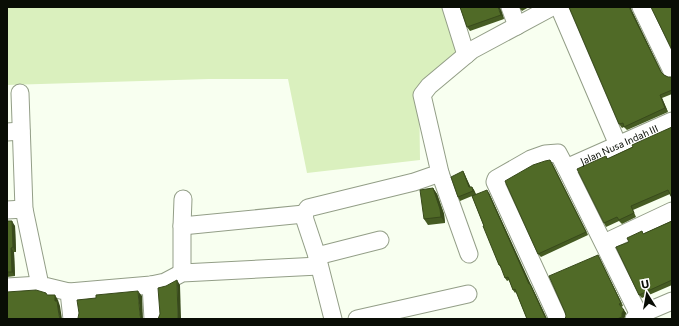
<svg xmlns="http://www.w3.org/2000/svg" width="679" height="326" font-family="Commissioner,sans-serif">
  <rect width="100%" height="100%" fill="#f8fff0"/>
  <!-- grass -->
  <polygon fill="#daf0be" points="7,7 445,7 462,62 419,87 420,160 307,173 288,79 209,79 7,85"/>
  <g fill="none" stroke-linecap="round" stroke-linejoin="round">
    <defs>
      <g id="street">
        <polyline points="451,7 466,55"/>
        <polyline points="510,7 517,26"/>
        <polyline points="559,7 618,145"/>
        <polyline points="641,7 672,71"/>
        <polyline points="20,93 24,209 40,285 69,292 72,319"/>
        <polyline points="7,132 21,131"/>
        <path id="s1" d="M566,168L672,121"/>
        <polyline points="440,173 469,254"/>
        <polyline points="7,210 24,209"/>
        <polyline points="182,226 304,214"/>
        <polyline points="604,243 672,211"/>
        <polyline points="317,256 380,240"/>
        <polyline points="182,273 182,226 183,199"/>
        <polyline points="151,285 153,319"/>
        <polyline points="7,287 40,285"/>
        <polyline points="69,292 151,285 165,282 182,273 319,266"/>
        <polyline points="333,319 317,256 305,220 304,214 308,208 414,182 440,173 422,95 429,86 472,50 552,7"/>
        <polyline points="357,319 468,294"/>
        <polyline points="558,319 495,182 496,179 531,159 545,154 558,153 566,168 639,315"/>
        <polyline points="634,319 639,315 672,301"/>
      </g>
    </defs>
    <!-- street casing -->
    <use href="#street" stroke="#939e87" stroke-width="19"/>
    <!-- street -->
    <use href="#street" stroke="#fff" stroke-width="17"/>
  </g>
  <!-- wall -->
  <g fill="#455b22">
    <polygon points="519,7 529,7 522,11"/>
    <polygon points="501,10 504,19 470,31 467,27"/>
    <polygon points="632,11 662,74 668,77 672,77 672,94 662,98 668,112 627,130 624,127 622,128 619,124"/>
    <polygon points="672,127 672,198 670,194 633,210 636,217 622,224 619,221 606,227 604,223 606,156 608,159"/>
    <polygon points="552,163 588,235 541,257 538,254"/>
    <polygon points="463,171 465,175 470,187 472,187 474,190 476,194 489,193 530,284 532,287 547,319 527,319 516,292 515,293 513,290 509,280 507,281 505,278 502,269 499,265 472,196 460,201 458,197"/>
    <polygon points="433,188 437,194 444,214 445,223 428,225 424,219"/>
    <polygon points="7,220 7,221 15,226 16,252 14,252 15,276 7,277"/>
    <polygon points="672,221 672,285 642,298 639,295 629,242 643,234"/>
    <polygon points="598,255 600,259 623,306 621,307 626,313 624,319 565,319"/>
  </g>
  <!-- shaded-wall -->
  <g fill="#384a1b">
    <polygon points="498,7 500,7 504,19 501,15"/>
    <polygon points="629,7 631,7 632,11 663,75 661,72"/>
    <polygon points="660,95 662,98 668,112 665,108"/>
    <polygon points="550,160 552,163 588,235 586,232"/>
    <polygon points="463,171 465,175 472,190 469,187"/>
    <polygon points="472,187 474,190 476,195 473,191"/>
    <polygon points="433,188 437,194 444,214 445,223 441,217"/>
    <polygon points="487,190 489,193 532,287 529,284"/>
    <polygon points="12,221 15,226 16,252 13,247"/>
    <polygon points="11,248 14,252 15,276 12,272"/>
    <polygon points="598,255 600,259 623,306 621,303"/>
    <polygon points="177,280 180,285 181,319 178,319"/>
    <polygon points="530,284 532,287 547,319 546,319"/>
    <polygon points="138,291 142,296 143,319 141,319 140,315"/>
    <polygon points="55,295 58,300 60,306 62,319 60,319 59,315 55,301"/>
    <polygon points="624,310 626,313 624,319 623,319 622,317 622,313"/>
  </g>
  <!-- building -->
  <g fill="#506a27" stroke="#384a1b">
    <polygon points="460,7 498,7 501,15 467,27"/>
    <polygon points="569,7 629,7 661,72 664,75 668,77 672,77 672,90 660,95 665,108 624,127 623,123 619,124"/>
    <polygon points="651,7 672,7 672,50"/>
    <polygon points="672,127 672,198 668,190 631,206 634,213 619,220 617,217 604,223 577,169 606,156 607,159 633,147 632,145"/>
    <polygon points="550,160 586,232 538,254 505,181 533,165 545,161"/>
    <polygon points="463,171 469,187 472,187 473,191 458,197 451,177"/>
    <polygon points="433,188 440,209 441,217 424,219 420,190"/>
    <polygon points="487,190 529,284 530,284 546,319 527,319 515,289 513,290 508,277 505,278 500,265 499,265 483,226 484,226 472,196"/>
    <polygon points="7,221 12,221 13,247 11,248 12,272 7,272"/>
    <polygon points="672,221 672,280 639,295 616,247 629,242 627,238 642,231 643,234"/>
    <polygon points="598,255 621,303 619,304 624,310 622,313 622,317 617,319 565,319 566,316 565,312 549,276"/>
    <polygon points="177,280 178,319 158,319 160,314 158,288 166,286"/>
    <polygon points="36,290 46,293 47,295 55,295 55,301 57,301 59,315 60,319 7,319 7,292"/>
    <polygon points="138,291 140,315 141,319 77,319 78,318 79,313 77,300 96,298 96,295"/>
  </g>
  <g text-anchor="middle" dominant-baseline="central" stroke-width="4" stroke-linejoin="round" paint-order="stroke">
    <!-- street labels -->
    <g font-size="10" fill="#090d05" stroke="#fff">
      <text stroke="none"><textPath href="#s1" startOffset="58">Jalan Nusa Indah III</textPath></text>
    </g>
  </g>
  <!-- border -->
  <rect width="679" height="326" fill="none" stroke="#090d05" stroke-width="16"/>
  <!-- north arrow -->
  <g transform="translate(647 294) rotate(349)" stroke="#ffffff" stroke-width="3" paint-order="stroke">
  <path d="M0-3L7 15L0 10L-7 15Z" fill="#090d05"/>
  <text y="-6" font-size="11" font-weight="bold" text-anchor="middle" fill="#090d05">U</text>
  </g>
</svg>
